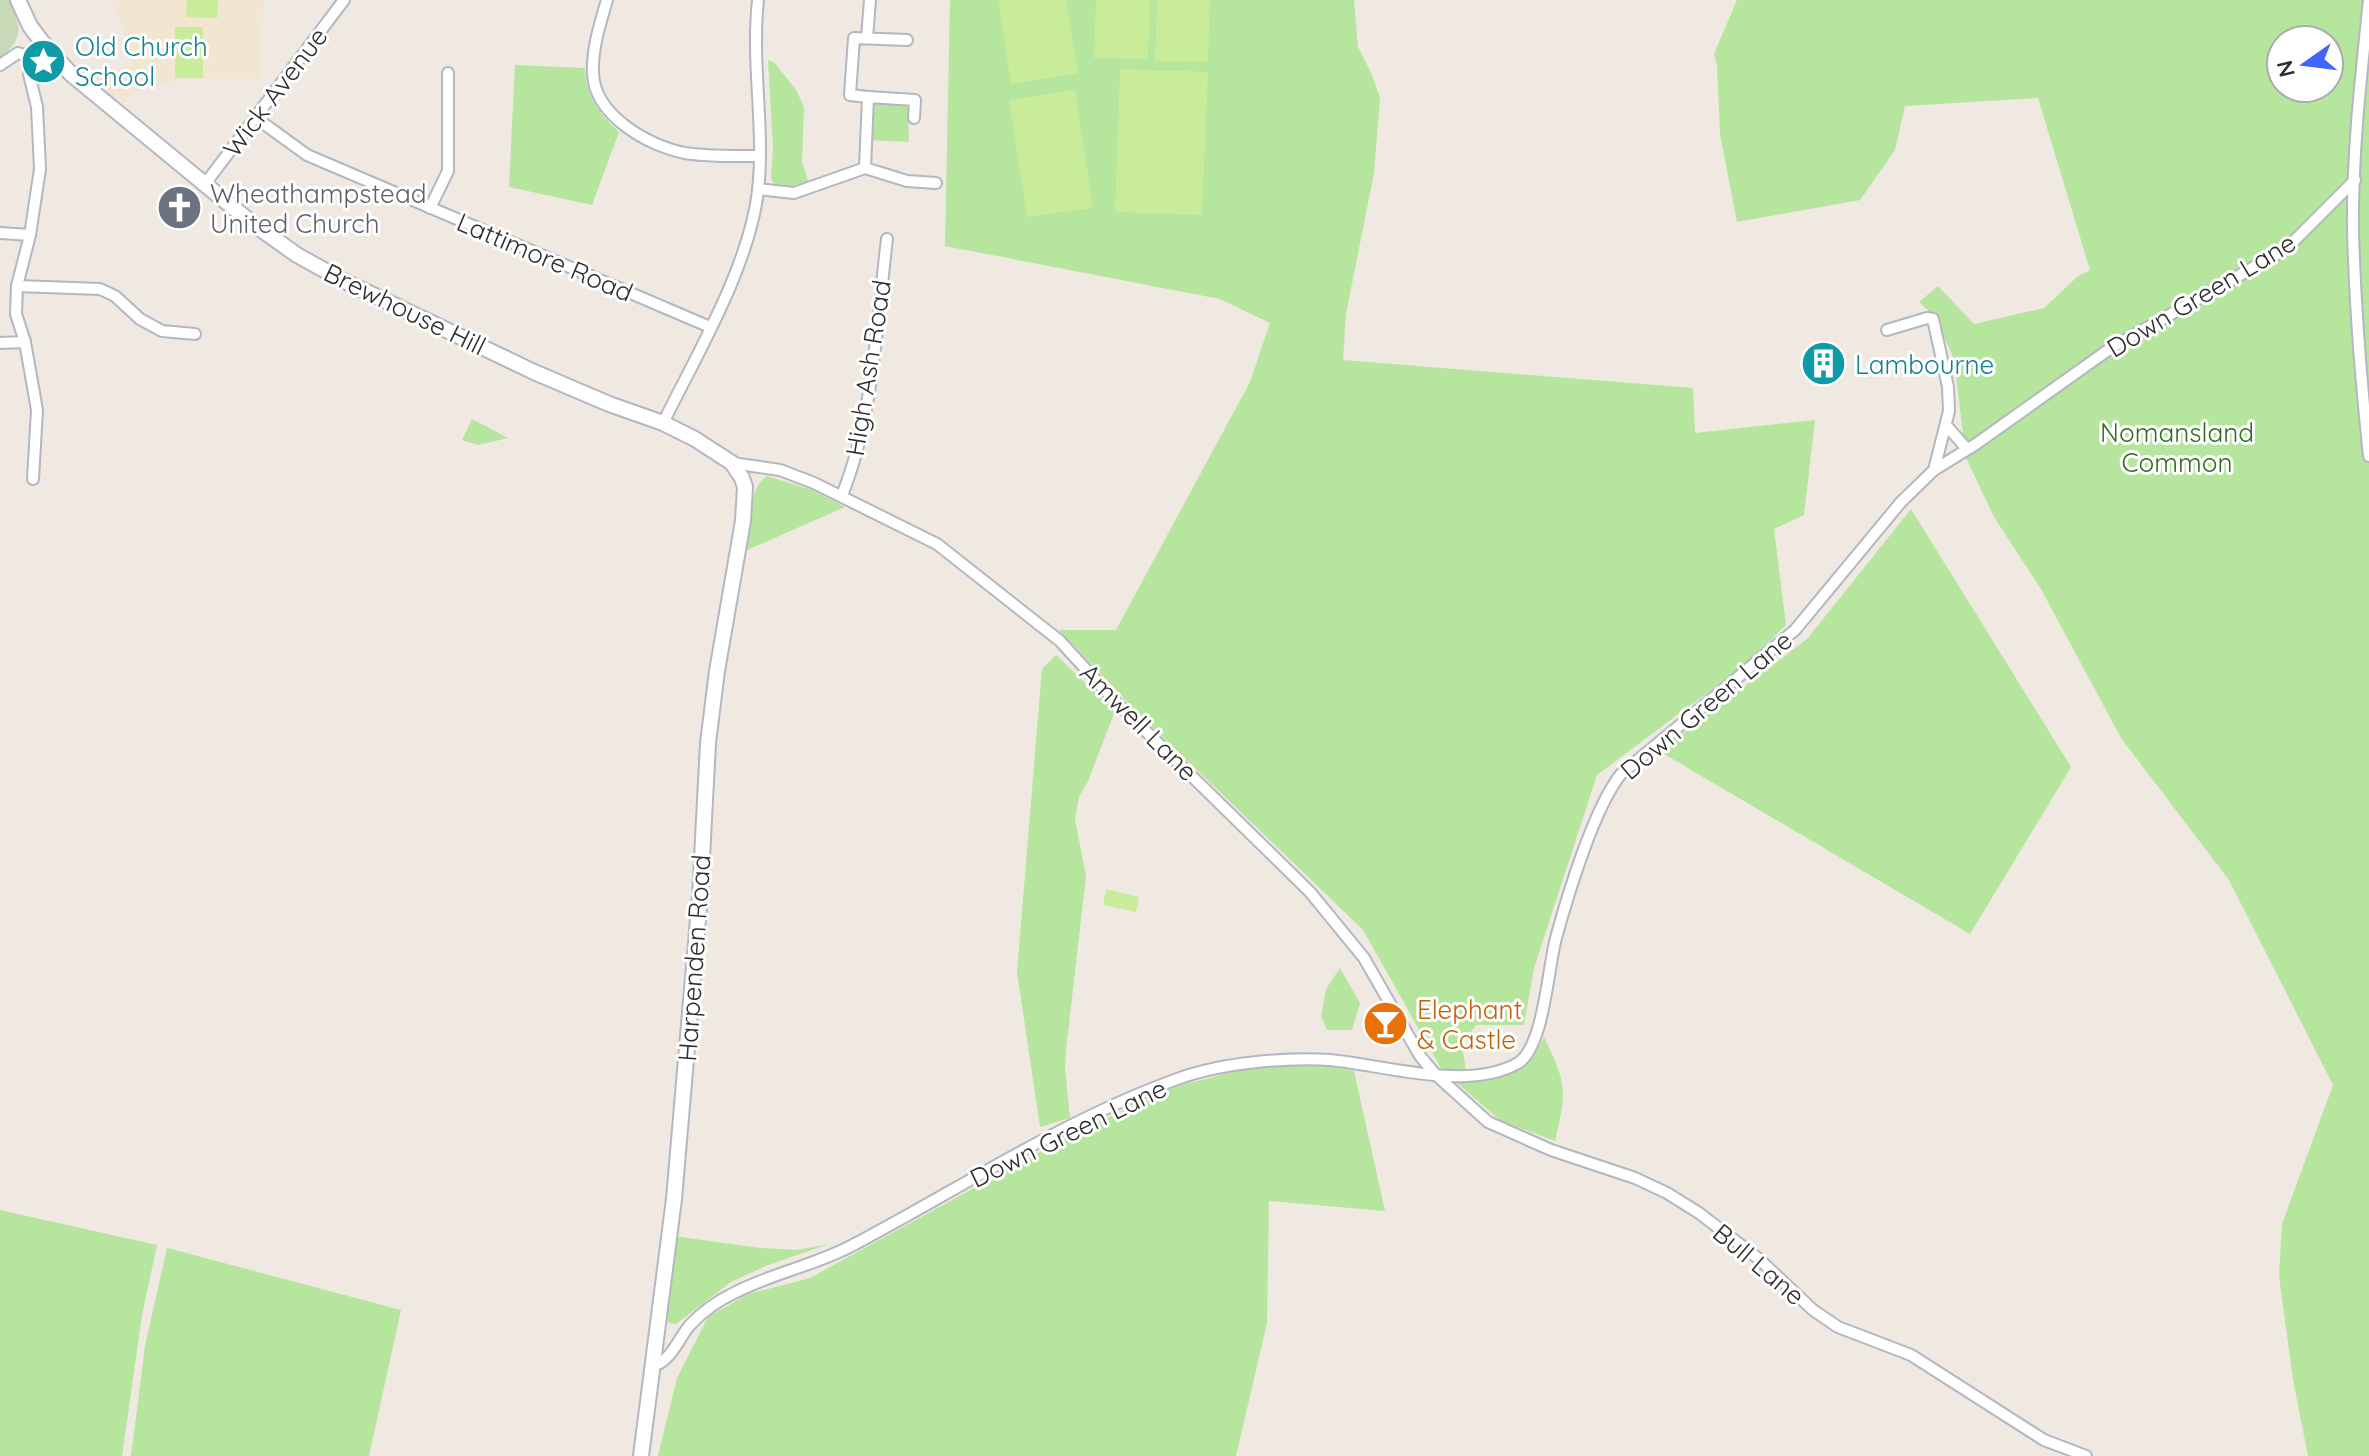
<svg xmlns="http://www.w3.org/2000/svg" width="2369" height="1456" font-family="Quicksand,sans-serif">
  <rect width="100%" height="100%" fill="#efe9e1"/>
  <!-- education -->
  <polygon fill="#f0e6d1" points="112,0 264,0 259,79 183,79 140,88 131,94 124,104 117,95 109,98 86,79 133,65 124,31"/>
  <!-- green -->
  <g fill="#b6e59e" fill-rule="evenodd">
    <polygon points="950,0 1354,0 1358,47 1372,75 1380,98 1374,173 1346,314 1343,360 1693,388 1695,433 1815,420 1804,515 1774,529 1786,625 1748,662 1597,775 1534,968 1524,1025 1476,1025 1462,1043 1466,1073 1442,1070 1363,930 1141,716 1059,630 1116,630 1250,382 1270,323 1220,299 945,246"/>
    <path d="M1737,0H2369V1456H2308L2293,1380L2279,1276L2282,1224L2333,1085L2229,880L2121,738L2041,589L1994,517L1966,458L1954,359L1935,317L1919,302L1938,286L1974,324L2044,308L2078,276L2090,270L2038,98L1905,106L1895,150L1860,200L1737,222L1720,134L1717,65L1714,54ZM2281,40H2329V88H2281Z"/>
    <polygon points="768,60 775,63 796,90 804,107 802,162 808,181 792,186 775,184 771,179 773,148"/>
    <path d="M515,65L585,68C586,97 598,112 619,132L592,205L509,187Z"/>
    <polygon points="872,102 905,103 908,108 909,142 870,140"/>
    <polygon points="472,419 508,438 478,445 462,440"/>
    <path d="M767,476L812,490L845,507L747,550C750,529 747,488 767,476Z"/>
    <polygon points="1911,509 2071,767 1970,934 1659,751 1807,639"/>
    <polygon points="1056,655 1115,711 1088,781 1079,797 1075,819 1086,876 1066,1050 1065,1069 1070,1118 1040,1127 1017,972 1042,669"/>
    <polygon points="1340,968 1360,1003 1352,1030 1327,1030 1321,1016 1326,989"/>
    <path d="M1544,1037C1567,1085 1567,1089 1555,1141L1501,1121L1456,1082C1497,1078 1525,1078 1544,1037Z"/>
    <polygon points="1326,1064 1354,1071 1385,1211 1269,1201 1267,1323 1236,1456 658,1456 677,1378 708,1317 748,1294 810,1278 1076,1132 1177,1086 1261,1065"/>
    <polygon points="0,1210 157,1245 142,1315 122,1456 0,1456"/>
    <polygon points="673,1236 760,1248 797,1250 829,1244 768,1265 731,1282 676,1324 669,1323 664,1313"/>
    <polygon points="167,1248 401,1310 369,1456 131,1456 145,1346"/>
  </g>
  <!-- cemetery -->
  <path fill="#c8d9b8" d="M0,0H9C21,28 25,37 0,58Z"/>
  <!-- pitch -->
  <g fill="#c9ec9a">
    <polygon points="187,0 218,0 217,18 186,17"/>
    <polygon points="998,0 1066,0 1078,73 1011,84"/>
    <polygon points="1096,0 1150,0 1148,59 1094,58"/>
    <polygon points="1157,0 1210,0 1208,62 1155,61"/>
    <rect x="175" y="27" width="28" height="51"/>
    <polygon points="1120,69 1208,72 1202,215 1115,212"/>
    <polygon points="1075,90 1093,208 1027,217 1009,100"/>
    <polygon points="1106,889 1139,897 1136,912 1103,905"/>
  </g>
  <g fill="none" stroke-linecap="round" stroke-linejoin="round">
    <defs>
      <g id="street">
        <path d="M607,0C600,24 592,48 593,73C594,115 648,146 685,153C710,157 735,156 760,156"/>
        <path d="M2369,0C2361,77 2352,153 2353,231C2355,306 2361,381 2369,456"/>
        <polyline points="867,38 870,0"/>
        <polyline points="0,65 18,53 30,56"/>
        <polyline points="868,97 850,95 854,38 907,40"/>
        <polyline points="256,118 307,155 710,327"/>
        <polyline points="865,168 868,97 915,100 914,118"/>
        <polyline points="205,184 344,0"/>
        <polyline points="758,189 794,193 865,168 907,181 936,183"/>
        <polyline points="430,208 448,171 448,73"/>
        <polyline points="0,233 30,235"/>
        <polyline points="17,286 100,289 115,296 140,319 162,331 195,334"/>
        <polyline points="1887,330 1927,318 1933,319 1948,387 1949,411 1934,470"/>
        <polyline points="0,343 25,342"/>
        <path d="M663,423C697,354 749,267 758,191C765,127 751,64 758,0"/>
        <polyline points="1946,425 1967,449"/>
        <polyline points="732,463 780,470 814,483 937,544 1060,641 1113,699 1310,892 1364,958 1420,1056 1435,1074 1488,1122 1551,1150 1635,1178 1667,1193 1699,1213 1759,1259 1813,1310 1838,1327 1911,1355 2044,1440 2086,1456"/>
        <polyline points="33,479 37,410 25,342 16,314 17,286 30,235 40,169 37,107 29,74 30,56 42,42"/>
        <path d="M842,495C873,420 877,320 887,239"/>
        <path d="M652,1366C671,1362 678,1339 690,1325C702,1312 719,1300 736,1292C773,1273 816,1265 853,1245C961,1188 1065,1119 1180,1078C1222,1063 1286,1057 1330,1060C1384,1065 1468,1092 1518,1063C1544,1047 1548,967 1556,938C1568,894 1594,808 1621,774L1795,630L1901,502L1934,470L1976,444L2111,348L2286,249L2355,180"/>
      </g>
      <polyline id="secondary" points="18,0 30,26 42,42 71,74 252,223 297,255 342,280 534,372 609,404 663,423 695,439 732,463 742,478 745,487 743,521 717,671 708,743 700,896 674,1199 641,1456"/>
    </defs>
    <!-- street casing -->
    <use href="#street" stroke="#b4b7c1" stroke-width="14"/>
    <!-- secondary casing -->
    <use href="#secondary" stroke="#b4b7c1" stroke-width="18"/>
    <!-- street -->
    <use href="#street" stroke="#fff" stroke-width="10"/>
    <!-- secondary -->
    <use href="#secondary" stroke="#fff" stroke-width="14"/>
  </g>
  <!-- icons -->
  <defs>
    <symbol id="sight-disc" viewBox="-11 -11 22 22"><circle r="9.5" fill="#0f9aa8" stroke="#fff"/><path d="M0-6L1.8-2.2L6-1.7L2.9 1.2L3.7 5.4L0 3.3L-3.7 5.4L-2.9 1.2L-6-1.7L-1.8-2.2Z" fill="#fff"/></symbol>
    <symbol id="church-disc" viewBox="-11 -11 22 22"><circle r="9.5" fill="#6b7280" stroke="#fff"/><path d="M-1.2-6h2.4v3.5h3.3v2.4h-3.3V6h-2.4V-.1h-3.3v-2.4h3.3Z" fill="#fff"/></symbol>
    <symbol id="building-disc" viewBox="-11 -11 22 22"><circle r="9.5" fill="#0f9aa8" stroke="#fff"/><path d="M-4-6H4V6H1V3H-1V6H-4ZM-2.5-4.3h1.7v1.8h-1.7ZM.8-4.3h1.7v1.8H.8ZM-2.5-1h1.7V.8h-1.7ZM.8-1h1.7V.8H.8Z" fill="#fff"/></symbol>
    <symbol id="bar-disc" viewBox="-11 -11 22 22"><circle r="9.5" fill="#e8710a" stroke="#fff"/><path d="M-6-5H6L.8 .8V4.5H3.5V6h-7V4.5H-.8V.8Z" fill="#fff"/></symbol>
  </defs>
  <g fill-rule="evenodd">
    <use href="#sight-disc" x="18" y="36" width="51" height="51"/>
    <use href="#church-disc" x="154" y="182" width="51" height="51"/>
    <use href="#building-disc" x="1798" y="338" width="51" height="51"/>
    <use href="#bar-disc" x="1360" y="998" width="51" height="51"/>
  </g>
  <g text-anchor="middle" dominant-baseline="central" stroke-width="6" stroke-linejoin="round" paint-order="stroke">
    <!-- culture labels -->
    <g font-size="26" fill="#0d838f" stroke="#fff" text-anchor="start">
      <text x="75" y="46">Old Church<tspan x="75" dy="30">School</tspan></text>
      <text x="1855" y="364">Lambourne</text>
    </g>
    <!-- street labels -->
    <g font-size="26" fill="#2e2e2e" stroke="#fff">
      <text transform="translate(275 92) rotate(-53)">Wick Avenue</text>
      <text transform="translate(545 257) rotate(23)">Lattimore Road</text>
      <text transform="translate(2201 295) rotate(-31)">Down Green Lane</text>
      <text transform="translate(405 309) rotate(26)">Brewhouse Hill</text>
      <text transform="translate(868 368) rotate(-81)">High Ash Road</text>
      <text transform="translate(1706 705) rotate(-40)">Down Green Lane</text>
      <text transform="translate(1139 722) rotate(45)">Amwell Lane</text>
      <text transform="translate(694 958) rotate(-86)">Harpenden Road</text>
      <text transform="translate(1068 1133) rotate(-26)">Down Green Lane</text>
      <text transform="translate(1759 1264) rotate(40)">Bull Lane</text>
    </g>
    <!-- worship labels -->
    <g font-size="26" fill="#5b616d" stroke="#fff" text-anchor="start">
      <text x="210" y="193">Wheathampstead<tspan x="210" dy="30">United Church</tspan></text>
    </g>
    <!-- park labels -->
    <g font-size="26" fill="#2c6e1b" stroke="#fff">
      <text x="2177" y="432">Nomansland<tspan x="2177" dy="30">Common</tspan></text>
    </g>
    <!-- food labels -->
    <g font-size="26" fill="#c56008" stroke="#fff" text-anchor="start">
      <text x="1417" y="1009">Elephant<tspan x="1417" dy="30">&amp; Castle</tspan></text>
    </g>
  </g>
  <!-- north arrow -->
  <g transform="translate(2305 64) rotate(256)"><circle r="38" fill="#ffffff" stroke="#ababab" stroke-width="2"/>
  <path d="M0-6L14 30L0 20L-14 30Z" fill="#4264fb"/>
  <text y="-12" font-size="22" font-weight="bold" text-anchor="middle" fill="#2e2e2e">N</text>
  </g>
</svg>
